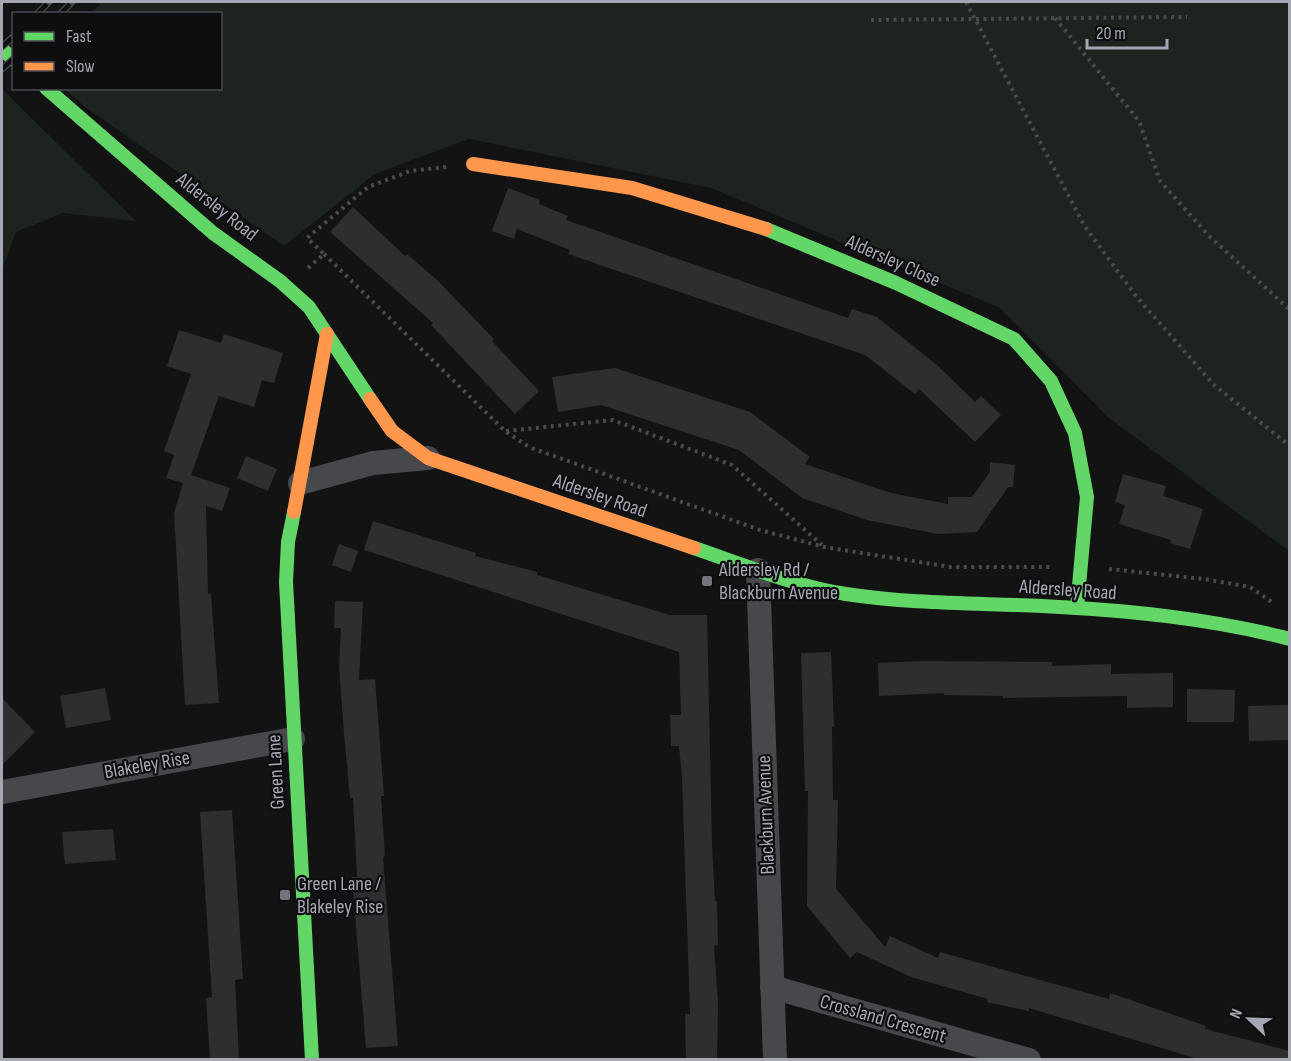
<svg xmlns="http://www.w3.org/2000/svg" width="1291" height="1061" font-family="'Sofia Sans Condensed',sans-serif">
  <rect width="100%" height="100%" fill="#131313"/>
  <!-- green -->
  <g fill="#1d231e">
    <polygon points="102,2 1289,2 1289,551 1109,418 1000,308 711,188 469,139 375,174 284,246 85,107 64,89 220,88 220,14 91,13"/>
    <polygon points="3,90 136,221 63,213 16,232 2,270"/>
  </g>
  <!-- building -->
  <g fill="#2e2e2e">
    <polygon points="508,188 540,200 539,204 568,216 566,220 848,318 852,309 877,317 938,366 975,402 981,396 1001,415 975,442 919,389 915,394 865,355 568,254 570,250 517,229 514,239 492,231"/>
    <polygon points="353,207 405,256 407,254 437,280 494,339 492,341 539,391 515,414 431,325 433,323 330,232"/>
    <polygon points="179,330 221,343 224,334 283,353 274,383 262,380 254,407 219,396 191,475 230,488 222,511 206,506 208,594 211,594 219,703 185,705 174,513 183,483 166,478 174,455 164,451 191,374 167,366"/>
    <polygon points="615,368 750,412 810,457 805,464 891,493 948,504 948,497 972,497 990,472 990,462 1015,465 1013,487 1008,487 977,532 938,534 867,520 802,498 739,450 601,405 558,412 552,377"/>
    <polygon points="246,456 277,469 268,491 237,478"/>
    <polygon points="1123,474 1166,486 1163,496 1203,509 1190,549 1170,543 1171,540 1119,524 1125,505 1115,502"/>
    <polygon points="373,521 476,553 475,556 537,572 537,575 670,615 707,615 712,844 715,901 717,901 718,945 714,946 718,1002 717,1058 686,1059 685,1014 690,1014 682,777 679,746 671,746 670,715 681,715 679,652 364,550"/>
    <polygon points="339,544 358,551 351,572 332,565"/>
    <polygon points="335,601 363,602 359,680 375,679 384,796 381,796 385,856 383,857 398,1046 366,1048 352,877 357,877 353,798 350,798 344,733 339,667 341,628 334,628"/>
    <polygon points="831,652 834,727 832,727 833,800 838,800 836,889 885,947 890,936 938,958 940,952 1109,999 1110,993 1206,1026 1205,1029 1290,1051 1290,1059 1198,1059 1029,1008 1029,1011 987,1002 988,999 911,977 857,952 850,958 807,906 808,791 805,791 801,653"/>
    <polygon points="925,661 1052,662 1052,666 1111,664 1111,674 1173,673 1173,707 1127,708 1127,696 1003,698 1003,696 944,695 944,693 879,696 878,663"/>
    <polygon points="105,688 111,720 66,728 60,696"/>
    <polygon points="1187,689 1235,690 1234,722 1187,722"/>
    <polygon points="2,698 35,732 2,765"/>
    <polygon points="1290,705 1290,740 1249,741 1248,706"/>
    <polygon points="232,810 243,979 235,980 239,1059 210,1059 206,998 212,997 200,812"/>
    <polygon points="113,829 116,860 65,864 62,832"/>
  </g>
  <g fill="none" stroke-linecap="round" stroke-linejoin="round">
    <!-- path -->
    <g stroke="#494a4d" stroke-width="4" stroke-dasharray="3 4.5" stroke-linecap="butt">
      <polyline points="966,2 1085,227 1136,296 1214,385 1290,446"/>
      <polyline points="1055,18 1139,121 1160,181 1209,236 1290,310"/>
      <polyline points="871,20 1187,17"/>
      <polyline points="324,254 505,431 529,447 760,530 824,547 951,567 1051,567"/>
      <polyline points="308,268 324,254 307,238 368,187 410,171 446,167"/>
      <polyline points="506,431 613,420 732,465 822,545"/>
      <polyline points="1109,569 1204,579 1250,587 1275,604"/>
    </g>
    <!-- street -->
    <g stroke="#47484c" stroke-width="24">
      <polyline points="300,483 373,463 428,458"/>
      <polyline points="758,570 775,1060"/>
      <polyline points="2,792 293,739"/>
      <polyline points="772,987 1029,1060"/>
    </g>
    <!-- fast -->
    <g stroke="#63d668" stroke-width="14">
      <polyline points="2,49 14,60"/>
      <polyline points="46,88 213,233 280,281 309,307 370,399"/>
      <polyline points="766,229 896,283 1014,339 1051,381 1075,433 1087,497 1077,608"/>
      <polyline points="294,512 288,542 286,582 312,1060"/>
      <path d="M694,548C744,565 794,586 846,594C911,604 977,603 1042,606C1125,610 1209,618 1290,639"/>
    </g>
    <!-- slow -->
    <g stroke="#ff974d" stroke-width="14">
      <polyline points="473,164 632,188 766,229"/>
      <polyline points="370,399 392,431 428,458 694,548"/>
      <polyline points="294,512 327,334"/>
    </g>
    <defs>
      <g id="rail">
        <polyline points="37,14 49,2"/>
        <polyline points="60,14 72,2"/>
        <polyline points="2,47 14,36"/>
        <polyline points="2,69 14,58"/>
      </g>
    </defs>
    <!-- rail casing -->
    <use href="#rail" stroke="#494a4c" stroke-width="7"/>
    <!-- rail -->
    <use href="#rail" stroke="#0e0d0f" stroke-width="4.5" stroke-dasharray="14" stroke-linecap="butt"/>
  </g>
  <!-- markers -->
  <g fill="#72747b" stroke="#0e0d0f" stroke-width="2">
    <rect x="701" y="575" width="12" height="12" rx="3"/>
    <rect x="279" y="889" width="12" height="12" rx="3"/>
  </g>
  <g text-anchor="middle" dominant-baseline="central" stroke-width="4.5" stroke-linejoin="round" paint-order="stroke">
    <!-- street labels -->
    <g font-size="20" fill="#a5a8b3" stroke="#0e0d0f">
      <text transform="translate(217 207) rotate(38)">Aldersley Road</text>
      <text transform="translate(893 261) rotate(24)">Aldersley Close</text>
      <text transform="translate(600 496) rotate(19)">Aldersley Road</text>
      <text transform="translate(1068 590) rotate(4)">Aldersley Road</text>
      <text transform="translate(147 765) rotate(-10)">Blakeley Rise</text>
      <text transform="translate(276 772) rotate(-93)">Green Lane</text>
      <text transform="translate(766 815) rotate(-92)">Blackburn Avenue</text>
      <text transform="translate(883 1019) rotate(16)">Crossland Crescent</text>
    </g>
    <!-- poi labels -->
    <g font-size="20" fill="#a5a8b3" stroke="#0e0d0f" text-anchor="start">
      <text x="719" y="570">Aldersley Rd /<tspan x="719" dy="23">Blackburn Avenue</tspan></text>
      <text x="297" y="884">Green Lane /<tspan x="297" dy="23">Blakeley Rise</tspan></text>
    </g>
  </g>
  <!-- border -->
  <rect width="1291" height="1061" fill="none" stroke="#a5a8b3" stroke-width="6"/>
  <!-- legend -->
  <rect x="12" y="12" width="210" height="78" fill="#0e0d0f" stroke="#4a4b51" stroke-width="1.5"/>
  <rect x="24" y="32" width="30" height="9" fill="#63d668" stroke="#4a4b51" stroke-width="1.5"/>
  <text x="66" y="42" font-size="18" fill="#a5a8b3">Fast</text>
  <rect x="24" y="62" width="30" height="9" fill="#ff974d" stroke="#4a4b51" stroke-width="1.5"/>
  <text x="66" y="72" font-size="18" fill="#a5a8b3">Slow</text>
  <!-- north arrow -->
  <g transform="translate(1249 1019) rotate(293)" stroke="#0e0d0f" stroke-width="4.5" paint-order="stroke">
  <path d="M0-4.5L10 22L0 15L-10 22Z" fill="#a5a8b3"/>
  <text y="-9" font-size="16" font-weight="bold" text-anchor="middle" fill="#a5a8b3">N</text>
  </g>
  <!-- scale -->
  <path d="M1087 39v9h80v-9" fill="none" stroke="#a5a8b3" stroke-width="3"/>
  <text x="1096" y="39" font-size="18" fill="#a5a8b3" stroke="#0e0d0f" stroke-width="4.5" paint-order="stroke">20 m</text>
</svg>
